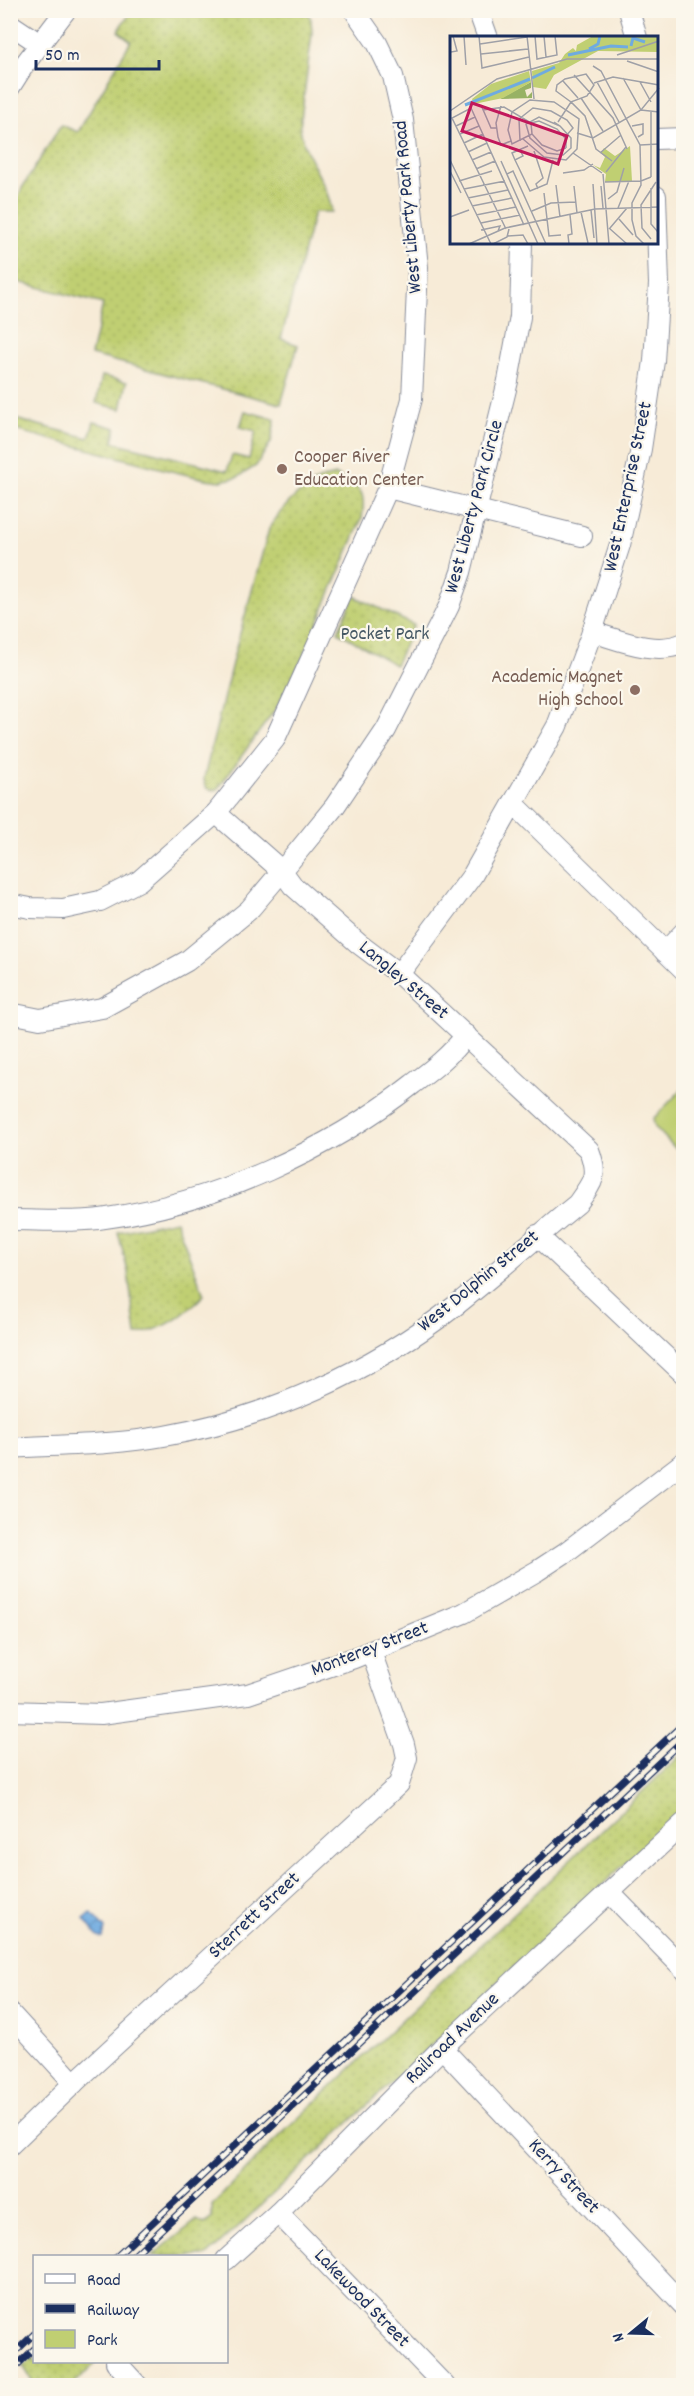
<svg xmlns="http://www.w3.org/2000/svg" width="694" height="2396" font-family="Dekko,sans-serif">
  <defs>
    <pattern id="green-dots" width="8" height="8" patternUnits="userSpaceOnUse" patternTransform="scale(1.5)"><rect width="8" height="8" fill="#c0cf72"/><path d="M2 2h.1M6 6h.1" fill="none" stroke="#a4b265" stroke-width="1.8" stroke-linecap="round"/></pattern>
    <pattern id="water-waves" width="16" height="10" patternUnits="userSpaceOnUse" patternTransform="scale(1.5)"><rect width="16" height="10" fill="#6fabe0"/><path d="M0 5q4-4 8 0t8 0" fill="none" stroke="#5a8cb9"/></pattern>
  </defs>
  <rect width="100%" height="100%" fill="#fbf7ec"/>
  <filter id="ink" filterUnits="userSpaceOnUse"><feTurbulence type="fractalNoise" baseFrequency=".0167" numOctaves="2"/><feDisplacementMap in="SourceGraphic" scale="12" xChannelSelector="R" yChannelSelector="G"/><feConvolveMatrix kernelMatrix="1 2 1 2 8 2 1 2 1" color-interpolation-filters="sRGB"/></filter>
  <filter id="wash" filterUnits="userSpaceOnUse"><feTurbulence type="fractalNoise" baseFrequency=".008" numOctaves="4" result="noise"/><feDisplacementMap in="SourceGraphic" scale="24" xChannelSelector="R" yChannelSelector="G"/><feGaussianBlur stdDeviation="1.35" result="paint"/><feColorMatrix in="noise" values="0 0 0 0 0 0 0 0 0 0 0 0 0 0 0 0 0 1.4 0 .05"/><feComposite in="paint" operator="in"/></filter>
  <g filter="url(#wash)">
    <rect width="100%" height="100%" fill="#f7ebd7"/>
    <!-- green -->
    <g fill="url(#green-dots)" stroke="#6e7f68" stroke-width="1.5">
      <path d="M133,11L306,10L311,19L312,34L300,127C304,158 328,182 332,212H314L281,339L298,345L281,404L91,355L103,304L11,280V213L22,188L61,125L78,132L131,41L119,32L121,25Z"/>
      <polygon points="102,376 127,382 121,409 96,403"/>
      <polygon points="245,411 275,419 271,442 256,466 238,477 221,481 205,479 167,470 11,429 11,418 89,438 94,422 116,428 113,442 227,471 232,455 249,459 256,431 240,427"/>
      <path d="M336,475C360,487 367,490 362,518L305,653L277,707L217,790H210L205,786L204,778L234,655L269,529C283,505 308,479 336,475Z"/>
      <polygon points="354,596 414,625 395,665 338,632"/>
      <path d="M176,1220L204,1295C182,1317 168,1328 136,1335L128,1272L118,1232Z"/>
      <polygon points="683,1753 683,1809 207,2256 152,2256 197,2220 204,2224 212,2218 212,2205 269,2146"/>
      <polygon points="34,2357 34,2362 97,2362 73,2385 35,2385 23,2366"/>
    </g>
    <!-- pitch -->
    <polygon fill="#c0cf72" stroke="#6e7f68" stroke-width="1.5" points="683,1088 683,1148 675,1148 655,1127 653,1119"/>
    <!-- water -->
    <polygon fill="url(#water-waves)" stroke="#456d9f" stroke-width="1.5" points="91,1913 105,1929 103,1938 98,1937 84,1919"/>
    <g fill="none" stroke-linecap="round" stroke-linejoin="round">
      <!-- stream -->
      <polyline stroke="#6fabe0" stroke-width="5" points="10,2379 17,2386"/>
    </g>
  </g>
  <g filter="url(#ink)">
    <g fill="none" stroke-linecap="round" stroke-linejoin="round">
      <defs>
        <g id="street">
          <polyline points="478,10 488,38"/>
          <polyline points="629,10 637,38"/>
          <polyline points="10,24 40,44"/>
          <polyline points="10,87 24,65 66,10"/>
          <polyline points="656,139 684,138"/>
          <polyline points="388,488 582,536"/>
          <path d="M592,632C620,640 655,656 684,643"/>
          <polyline points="513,803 684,970"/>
          <polyline points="10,904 30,908 63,909 100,901 139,881 216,813 275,739 388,488 412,399 418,267 403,120 393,76 377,43 354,10"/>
          <polyline points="665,952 684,932"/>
          <polyline points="399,974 472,876 557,726 591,635 620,545 641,449 654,361 659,284 656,196"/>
          <polyline points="10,1013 40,1019 102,1008 187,961 249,910 282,871 335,806 386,730 449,606 461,572 508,381 520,317 522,243"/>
          <path d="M10,1220C42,1220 75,1223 106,1218C214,1203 328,1151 413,1084C433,1069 450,1056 466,1035"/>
          <polyline points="537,1235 684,1374"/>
          <path d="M10,1448C61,1445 114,1445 164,1436C268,1418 372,1371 455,1306C497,1273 536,1237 577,1204C593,1182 599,1176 589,1150L399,974L359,944L293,886L282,871L216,813"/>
          <polyline points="10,1711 101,1714 248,1694 354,1658 464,1613 537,1571 566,1552 684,1462"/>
          <polyline points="610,1893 684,1969"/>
          <polyline points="10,2013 74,2083"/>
          <polyline points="442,2048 684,2306"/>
          <polyline points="10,2145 74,2083 399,1784 407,1758 404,1744 371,1652"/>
          <polyline points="278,2213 445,2386"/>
          <polyline points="226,2260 278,2213 442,2048 684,1823"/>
          <polyline points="116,2362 138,2386"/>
        </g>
      </defs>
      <!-- street casing -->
      <use href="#street" stroke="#898d9a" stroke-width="22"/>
      <!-- street -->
      <use href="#street" stroke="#fff" stroke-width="20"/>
      <defs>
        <g id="rail">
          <polyline points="117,2256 684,1723"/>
          <polyline points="133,2256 684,1739"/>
          <polyline points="10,2357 34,2334"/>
          <polyline points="10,2372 34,2349"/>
        </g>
      </defs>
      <!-- rail casing -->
      <use href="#rail" stroke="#1b2f5e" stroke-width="7"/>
      <!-- rail -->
      <use href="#rail" stroke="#fbf7ec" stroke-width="4.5" stroke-dasharray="14" stroke-linecap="butt"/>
    </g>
  </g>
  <!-- markers -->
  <g fill="#8d6e63" stroke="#fbf7ec" stroke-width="2">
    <circle cx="282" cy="469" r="6"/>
    <circle cx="635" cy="690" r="6"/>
  </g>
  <g text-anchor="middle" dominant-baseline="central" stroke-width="4.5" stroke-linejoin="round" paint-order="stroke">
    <!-- street labels -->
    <g font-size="20" fill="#1b2f5e" stroke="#fbf7ec">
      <text transform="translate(409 207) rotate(-95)">West Liberty Park Road</text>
      <text transform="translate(629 487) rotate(-78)">West Enterprise Street</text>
      <text transform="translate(475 507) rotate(-75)">West Liberty Park Circle</text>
      <text transform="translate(403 981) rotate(40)">Langley Street</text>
      <text transform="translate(479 1282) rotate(-39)">West Dolphin Street</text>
      <text transform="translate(370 1650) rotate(-21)">Monterey Street</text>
      <text transform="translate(255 1916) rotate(-43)">Sterrett Street</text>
      <text transform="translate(453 2039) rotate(-44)">Railroad Avenue</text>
      <text transform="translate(563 2177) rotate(47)">Kerry Street</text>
      <text transform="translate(361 2299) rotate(46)">Lakewood Street</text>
    </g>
    <!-- education labels -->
    <g font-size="20" fill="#785e54" stroke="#fbf7ec" text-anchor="start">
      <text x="294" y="458">Cooper River<tspan x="294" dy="23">Education Center</tspan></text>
      <text x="623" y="678" text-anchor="end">Academic Magnet<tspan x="623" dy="23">High School</tspan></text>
    </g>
    <!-- park labels -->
    <g font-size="20" fill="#445763" stroke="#fbf7ec">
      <text x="385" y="635">Pocket Park</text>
    </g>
  </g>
  <!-- overview -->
  <g transform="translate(450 36)">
    <rect width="208" height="208" fill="#f7ebd7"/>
    <path d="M180,110L182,145L155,146L156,138L143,129L150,132L155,121L151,117L154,112L165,120Z" fill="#c0cf72"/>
    <path d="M81,46V52L75,54L77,61L82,56V62L50,63Z" fill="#98b264"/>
    <path d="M143,0H208V16L148,15L104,39L96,53L83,51L82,35L109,27L115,18L123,12L126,15L127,9ZM79,35L81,46L53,62L24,68L22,63L41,48Z" fill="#c0cf72"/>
    <path fill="none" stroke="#6fabe0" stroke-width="3" d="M181,10L183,2L195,6M139,13L148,8L150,0M118,19L161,10L178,11M82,42L105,31M15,69L80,43"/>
    <path fill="none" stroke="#9fa0a7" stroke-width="1.5" d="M14,0L16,29M29,0L32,32L79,21M77,0L84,63M85,0L87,23L107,19L105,0M94,0L96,21M30,8L77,1M1,16L7,15L3,0M31,18L78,13M167,19L209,5M177,25L209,36M143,30L151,35L190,109L191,149L182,167V184L186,200L194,208M136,38L144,49L137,60L121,66L106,55L107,49L115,43ZM124,39L163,82L177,113M173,42L191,74L209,76M113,45L128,62M147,46L169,86M190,46L201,66M144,47L163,41L209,49M131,62L153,95M31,69L41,92H46M51,70L46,87L48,101L51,109L61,105M33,74L54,71L81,87M0,75L47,43L117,23H209M104,86L110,90L89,81L76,88L80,102L97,117L113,119L121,112V102L110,90M108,86L121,66L135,80L146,113L162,125M81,87L82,98L92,109L107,115L116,112M81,87L89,85L107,93L116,103V112M6,90L25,81M182,90L193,88V98L188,101M127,97L143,102L191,74L209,52M10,98L29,90M73,103L94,121L116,124L127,113L129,83L104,66L80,64L62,76L58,94L62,108L82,98M70,105L69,83L83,72L101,75L117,84L123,92L115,101M14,107L33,98M190,109L209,108M70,114L73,120L65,124L62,117L78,110M84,115L93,142L86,148L88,153M18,116L37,107M123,117L152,137M150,117L171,99M0,124L41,208M22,124L41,116M65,124L80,155L97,148L103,124M51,125L88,208M26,133L45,125M0,135L11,157M156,136L176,111M113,137L134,134L143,128M57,138L63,135L96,208M153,138L159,208M201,141V75M9,145L42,135M155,146L191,145L201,141M143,148L147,208M106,149L110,181M124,150L127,177M151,150L153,172M201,152V188L208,196M14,153L55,145M94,157L99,200L111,199M18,162L58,154M158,163L167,156L174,132M22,170L62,162M168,172L179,145M141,174L144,202M82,175L101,167L126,166M131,176L138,207M26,179L66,171M0,181L19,174M169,183L183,199M31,187L70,179M159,192L177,208M160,192L177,172M56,193L2,82L21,72L74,189M31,194L50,190L48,195M57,200L73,199L78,208M201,203L192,192L191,169L206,146M19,208L55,192L145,173L209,171M43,208L57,201L59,193M119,208L118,199L122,198L120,179"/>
    <path fill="#c2185b" fill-opacity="0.15" stroke="#c2185b" stroke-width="3" d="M22,67L117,100L108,128L12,95Z"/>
    <rect width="208" height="208" fill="none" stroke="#1b2f5e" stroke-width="3"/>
  </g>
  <!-- margin -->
  <rect width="694" height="2396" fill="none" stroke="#fbf7ec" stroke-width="36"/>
  <!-- legend -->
  <rect x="33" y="2255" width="195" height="108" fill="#fbf7ec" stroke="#a1a7b3" stroke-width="1.5"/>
  <rect x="45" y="2274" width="30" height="9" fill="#ffffff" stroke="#a1a7b3" stroke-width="1.5"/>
  <text x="87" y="2285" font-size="18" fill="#1b2f5e">Road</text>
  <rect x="45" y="2304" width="30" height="9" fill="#1b2f5e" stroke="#a1a7b3" stroke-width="1.5"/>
  <text x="87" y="2315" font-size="18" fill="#1b2f5e">Railway</text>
  <rect x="45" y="2330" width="30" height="18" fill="#c0cf72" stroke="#a1a7b3" stroke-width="1.5"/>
  <text x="87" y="2345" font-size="18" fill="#1b2f5e">Park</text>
  <!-- north arrow -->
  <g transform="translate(631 2333) rotate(251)" stroke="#fbf7ec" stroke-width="4.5" paint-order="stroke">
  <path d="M0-4.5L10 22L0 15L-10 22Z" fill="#1b2f5e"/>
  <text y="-9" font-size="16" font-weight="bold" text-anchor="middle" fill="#1b2f5e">N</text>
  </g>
  <!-- scale -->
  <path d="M36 60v9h123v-9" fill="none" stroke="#1b2f5e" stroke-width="3"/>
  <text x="45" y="60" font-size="18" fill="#1b2f5e" stroke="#fbf7ec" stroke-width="4.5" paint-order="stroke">50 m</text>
</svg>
